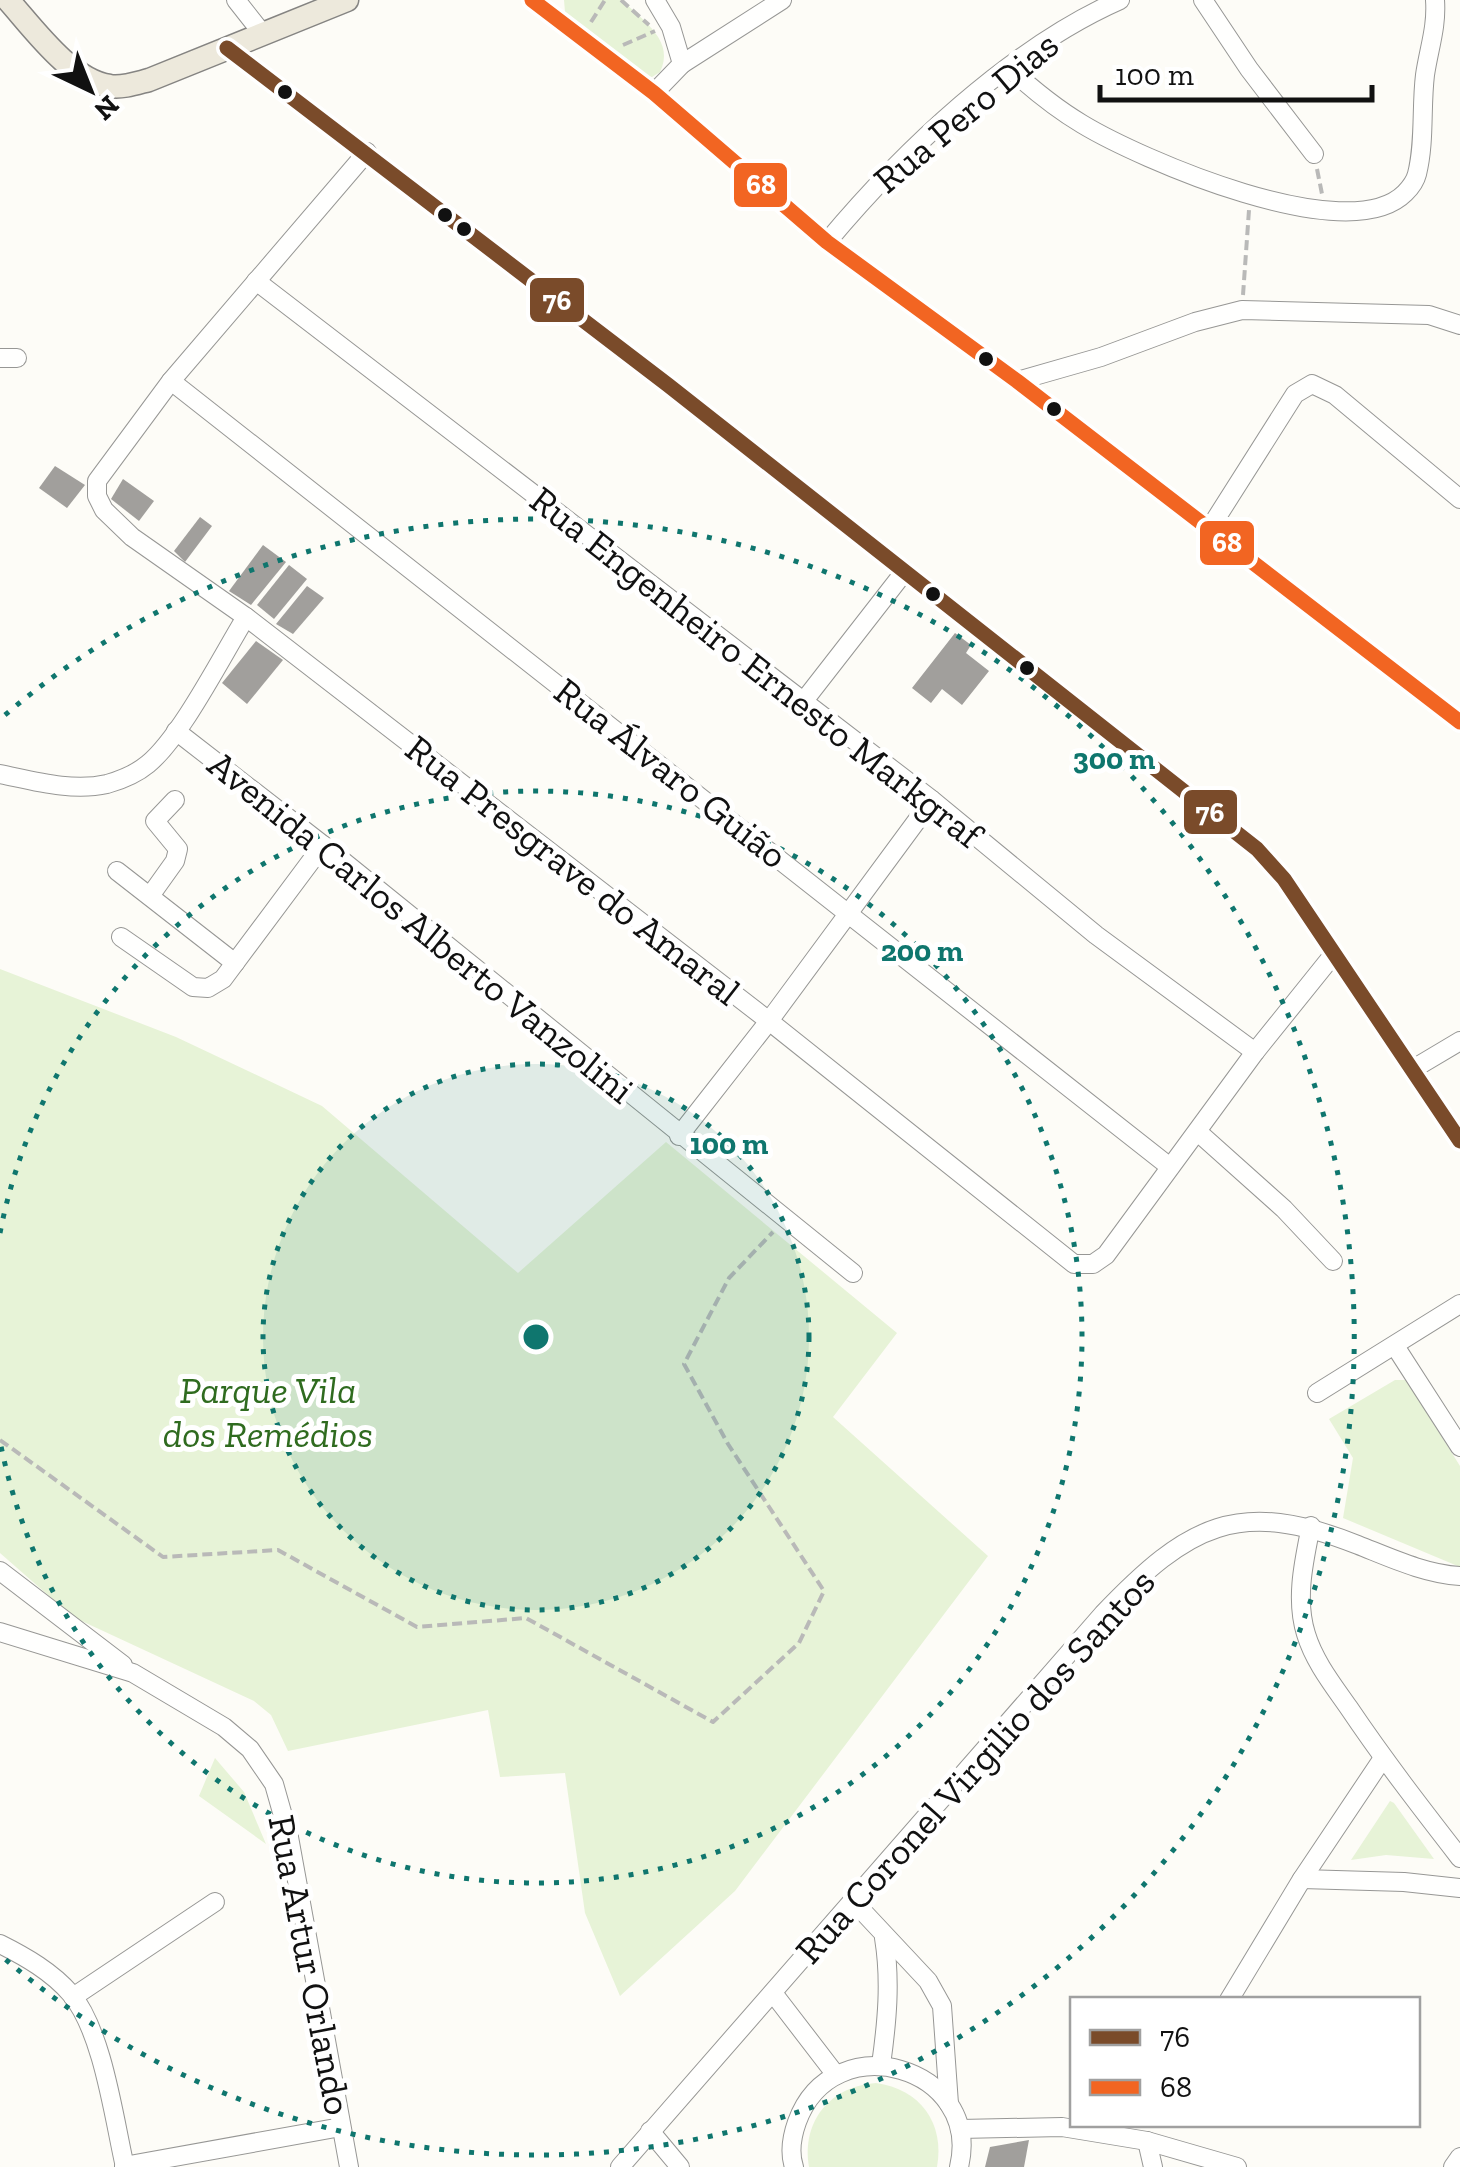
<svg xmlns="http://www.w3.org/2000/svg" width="1460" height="2167" font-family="'Zilla Slab',serif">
  <rect width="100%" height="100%" fill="#fdfcf7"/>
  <!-- green -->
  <g fill="#e7f3d7">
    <path d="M564,0H621L625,3C645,22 675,42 660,72L652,77L643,75L565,12Z"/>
    <polygon points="0,969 176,1037 322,1106 518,1273 666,1142 897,1333 833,1417 988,1556 735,1891 620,1996 585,1913 565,1773 500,1777 488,1710 288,1751 271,1715 254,1701 73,1617 0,1553"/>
    <polygon points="1395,1380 1406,1380 1460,1466 1460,1567 1343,1518 1353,1458 1329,1419"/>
    <polygon points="215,1758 244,1792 266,1844 199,1796"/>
    <polygon points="1390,1801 1394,1803 1434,1859 1386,1855 1351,1860"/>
    <path d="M876,2083C920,2089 945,2123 937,2167H809C801,2122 830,2086 876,2083Z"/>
  </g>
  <!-- building -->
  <g fill="#a19f9c">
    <polygon points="55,466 85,485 67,508 39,488"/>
    <polygon points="123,479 154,501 139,521 111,499"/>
    <polygon points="200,517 212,526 185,562 174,551"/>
    <polygon points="263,545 286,562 251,605 229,591"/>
    <polygon points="289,565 307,579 274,619 257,605"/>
    <polygon points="307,586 324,598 293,634 276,624"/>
    <polygon points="955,633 971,645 966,653 989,671 962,705 942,689 931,703 912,688"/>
    <polygon points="256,641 283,660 247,704 222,683"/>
    <polygon points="1029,2140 1024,2167 985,2167 990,2147"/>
  </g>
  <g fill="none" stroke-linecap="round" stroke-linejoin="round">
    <defs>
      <g id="minor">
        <polyline points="236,0 262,33"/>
        <polyline points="532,0 654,93 827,242 1017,381 1460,722"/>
        <polyline points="1203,0 1249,69 1314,154"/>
        <polyline points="227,48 668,385 1257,849 1284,879 1460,1141"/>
        <polyline points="682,64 782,0"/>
        <path d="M1009,68C1032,89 1055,108 1082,124C1140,159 1348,250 1405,193C1411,187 1415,182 1417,174C1425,142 1421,107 1425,75C1429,48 1437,27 1435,0"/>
        <polyline points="654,93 682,64 671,27 655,0"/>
        <polyline points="367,152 171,381 97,481 97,496 104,510 132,537 246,617 769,1021 1074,1264 1093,1264 1106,1255 1255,1052 1333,955"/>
        <path d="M827,242C903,151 1011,48 1120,0"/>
        <polyline points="256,281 932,800 1096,935 1255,1052"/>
        <polyline points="0,358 17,358"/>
        <polyline points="171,381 1170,1167"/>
        <polyline points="1017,381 1101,357 1195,322 1242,310 1429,315 1460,325"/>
        <polyline points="1210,528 1295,394 1312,384 1335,395 1460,499"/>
        <polyline points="803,702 905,571"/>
        <polyline points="176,731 323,845 853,1273"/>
        <path d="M0,774C34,781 72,792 107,784C121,780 136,774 148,764C181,737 222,656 246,617"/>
        <polyline points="117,871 235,963"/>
        <polyline points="150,896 175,861 178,849 155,821 175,800"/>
        <polyline points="121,937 193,987 208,988 223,979 323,845"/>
        <polyline points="1413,1069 1460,1041"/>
        <polyline points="1199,1133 1284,1209 1333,1261"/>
        <polyline points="679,1136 769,1021 932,800"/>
        <polyline points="1395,1346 1460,1447"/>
        <polyline points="1317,1393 1460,1304"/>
        <path d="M1311,1526C1304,1561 1295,1599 1306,1634C1314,1661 1333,1685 1349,1708C1384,1760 1422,1809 1460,1858"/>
        <polyline points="0,1571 123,1665"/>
        <polyline points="0,1632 133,1673 224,1727 250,1749 274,1784 289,1837 349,2167"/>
        <polyline points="1302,1879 1404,1882 1460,1888"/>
        <polyline points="854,1902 928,1981 942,2006 949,2104"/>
        <path d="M0,1944C26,1957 52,1972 71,1994C103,2032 114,2119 125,2167"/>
        <polyline points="773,1993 836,2075"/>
        <polyline points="73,1997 215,1902"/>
        <polyline points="1229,2000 1302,1879 1383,1758"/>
        <path d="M881,2065C887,2022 891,1981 884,1938"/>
        <polyline points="960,2129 1062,2127 1147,2141 1237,2167"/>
        <polyline points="650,2131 680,2167"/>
        <polyline points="1147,2141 1153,2167"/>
        <polyline points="124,2166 341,2127"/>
        <path d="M620,2167L1103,1614C1188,1525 1238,1497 1358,1545C1391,1558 1425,1574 1460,1576"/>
        <path d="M794,2167C789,2152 792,2136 797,2122C833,2023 983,2067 959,2167"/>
        <polyline points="1453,2167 1460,2157"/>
      </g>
      <path id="major" d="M8,0C33,28 71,81 110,86C123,88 137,83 149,80L347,0"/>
    </defs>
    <!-- minor casing -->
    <use href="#minor" stroke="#979795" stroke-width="20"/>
    <!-- major casing -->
    <use href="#major" stroke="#858482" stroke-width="25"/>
    <!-- path -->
    <g stroke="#b9b9b8" stroke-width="4" stroke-dasharray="10 5" stroke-linecap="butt">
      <polyline points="621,0 649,25"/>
      <polyline points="591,22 605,0"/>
      <polyline points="623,45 655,31"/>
      <polyline points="1317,169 1322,194"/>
      <polyline points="1243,295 1249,210"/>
      <polyline points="0,1440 163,1557 278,1550 417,1627 526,1618 713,1722 799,1643 824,1591 728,1444 684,1364 729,1278 773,1232"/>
    </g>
    <!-- minor -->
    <use href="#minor" stroke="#fffffe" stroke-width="18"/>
    <!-- major -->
    <use href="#major" stroke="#ede9dc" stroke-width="22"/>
    <defs>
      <polyline id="bus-1" points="227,48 668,385 1257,849 1284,879 1460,1141"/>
      <polyline id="bus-2" points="532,0 654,93 827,242 1017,381 1460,722"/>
    </defs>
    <!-- bus-1 casing -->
    <use href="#bus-1" stroke="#fff" stroke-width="22"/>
    <!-- bus-2 casing -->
    <use href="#bus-2" stroke="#fff" stroke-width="22"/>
    <!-- bus-1 -->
    <use href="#bus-1" stroke="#7a4b2a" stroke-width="15"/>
    <!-- bus-2 -->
    <use href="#bus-2" stroke="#f26522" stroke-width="15"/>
  </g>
  <!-- distance rings -->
  <circle cx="536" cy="1337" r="273" fill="#0f766e" fill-opacity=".12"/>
  <g fill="none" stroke="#0f766e" stroke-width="5" stroke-dasharray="5 10">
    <circle cx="536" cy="1337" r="273"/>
    <path d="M0 1233A546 546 0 1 1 0 1441"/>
    <path d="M5 715A818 818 0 1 1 5 1959"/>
  </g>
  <!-- markers -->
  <g fill="#111" stroke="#fff" stroke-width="4">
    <circle cx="285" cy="92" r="9"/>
    <circle cx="445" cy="215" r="9"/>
    <circle cx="464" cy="229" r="9"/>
    <circle cx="986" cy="359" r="9"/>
    <circle cx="1054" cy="409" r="9"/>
    <circle cx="933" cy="594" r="9"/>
    <circle cx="1027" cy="668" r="9"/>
  </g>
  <g text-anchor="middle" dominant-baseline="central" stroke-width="10" stroke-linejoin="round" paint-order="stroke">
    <!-- street labels -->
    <g font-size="38" fill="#111" stroke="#fff">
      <text transform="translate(966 112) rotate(-40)">Rua Pero Dias</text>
      <text transform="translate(756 667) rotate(38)">Rua Engenheiro Ernesto Markgraf</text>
      <text transform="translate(671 773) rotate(38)">Rua Álvaro Guião</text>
      <text transform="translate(573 870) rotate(38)">Rua Presgrave do Amaral</text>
      <text transform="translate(421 927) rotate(39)">Avenida Carlos Alberto Vanzolini</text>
      <text transform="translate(975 1766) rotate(-48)">Rua Coronel Virgilio dos Santos</text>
      <text transform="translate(310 1965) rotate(79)">Rua Artur Orlando</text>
    </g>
    <!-- park labels -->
    <g font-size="38" font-style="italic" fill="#2f6b1f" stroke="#fff">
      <text x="268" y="1390">Parque Vila<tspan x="268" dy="44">dos Remédios</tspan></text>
    </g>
  </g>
  <circle cx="536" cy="1337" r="15" fill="#0f766e" stroke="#fff" stroke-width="5"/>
  <g font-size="30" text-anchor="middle" font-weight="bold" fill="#0f766e" stroke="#fff" stroke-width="10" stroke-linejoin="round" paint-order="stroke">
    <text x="1114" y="769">300 m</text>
    <text x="922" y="961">200 m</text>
    <text x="729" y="1154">100 m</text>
  </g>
  <g stroke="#fff" stroke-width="4">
    <rect x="732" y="161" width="57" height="48" rx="10" fill="#f26522"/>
    <rect x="528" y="276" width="58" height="48" rx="10" fill="#7a4b2a"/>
    <rect x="1198" y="519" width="58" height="48" rx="10" fill="#f26522"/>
    <rect x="1182" y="788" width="57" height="48" rx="10" fill="#7a4b2a"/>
  </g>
  <g font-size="28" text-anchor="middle" font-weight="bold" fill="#fff">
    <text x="761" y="194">68</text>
    <text x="557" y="310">76</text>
    <text x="1227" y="552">68</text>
    <text x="1210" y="822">76</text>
  </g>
  <!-- legend -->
  <rect x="1070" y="1997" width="350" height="130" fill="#ffffff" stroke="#a0a0a0" stroke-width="2.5"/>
  <rect x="1090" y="2030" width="50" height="15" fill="#7a4b2a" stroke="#a0a0a0" stroke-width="2.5"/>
  <text x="1160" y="2047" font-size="30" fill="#111111">76</text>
  <rect x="1090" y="2080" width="50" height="15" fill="#f26522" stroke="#a0a0a0" stroke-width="2.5"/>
  <text x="1160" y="2097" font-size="30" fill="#111111">68</text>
  <!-- north arrow -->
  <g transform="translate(90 90) rotate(137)" stroke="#ffffff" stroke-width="8" paint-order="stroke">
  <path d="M0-8L18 38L0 25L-18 38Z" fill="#111111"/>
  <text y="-15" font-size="28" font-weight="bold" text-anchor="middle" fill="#111111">N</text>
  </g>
  <!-- scale -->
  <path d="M1100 85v15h272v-15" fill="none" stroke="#111111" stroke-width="5"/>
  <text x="1115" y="85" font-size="30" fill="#111111" stroke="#ffffff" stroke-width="8" paint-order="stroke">100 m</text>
</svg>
